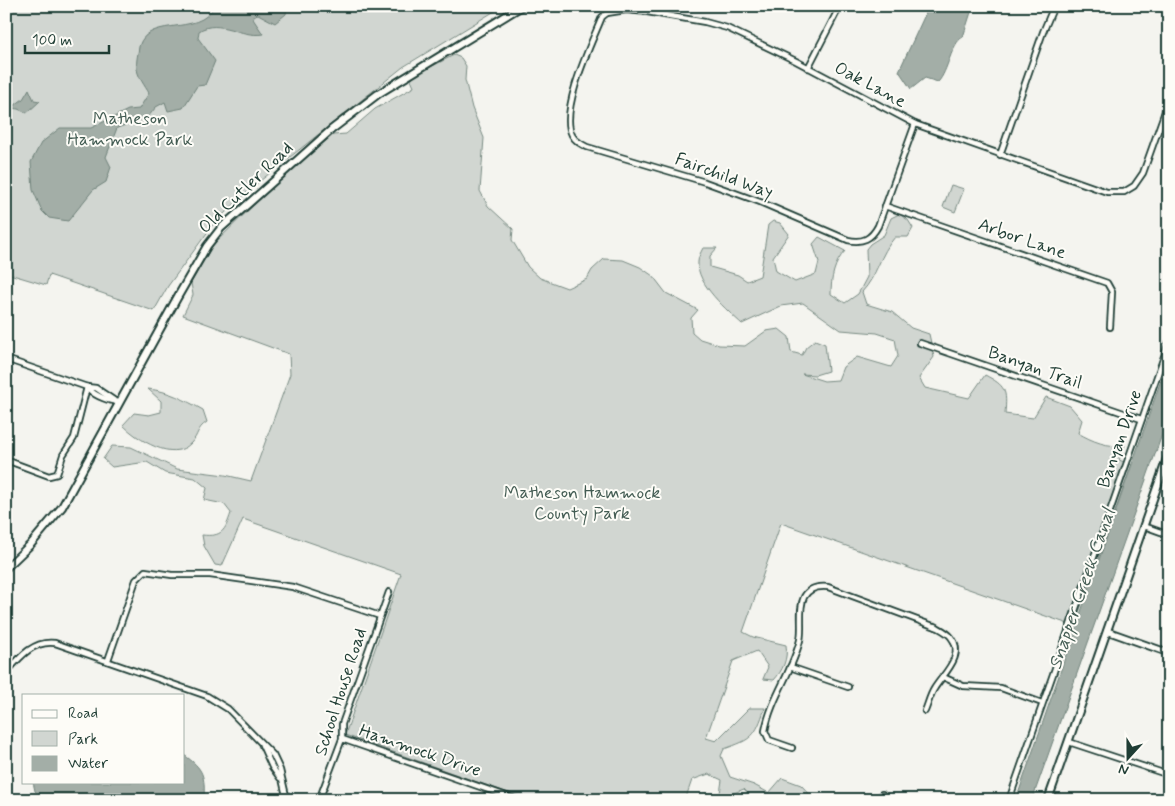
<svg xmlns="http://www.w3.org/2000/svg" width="1175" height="806" font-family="Mynerve,sans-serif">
  <rect width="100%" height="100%" fill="#f4f4ef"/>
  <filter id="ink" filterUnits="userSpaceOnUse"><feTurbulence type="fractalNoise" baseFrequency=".02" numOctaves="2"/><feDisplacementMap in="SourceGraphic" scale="10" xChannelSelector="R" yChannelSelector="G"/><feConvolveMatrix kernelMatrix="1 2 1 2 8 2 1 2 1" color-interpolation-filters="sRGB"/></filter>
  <g filter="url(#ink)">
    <!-- green -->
    <g fill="#d1d6d1" stroke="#788a82">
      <polygon points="6,6 503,6 403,67 260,181 215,222 168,286 154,311 49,275 46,285 6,273"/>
      <path d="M454,55L461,58L466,66L465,80L472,108L484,138L480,191L488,206L513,229L512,240L528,267L540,278L567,288L587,279L592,270L604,259L623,260L640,267L653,276L666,293L698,310L691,318L692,332L700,339L719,345L745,346L766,331L779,329L789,337L791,352L802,355L806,347L815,340L825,344L828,371L815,375L802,374L824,381L838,380L843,367L857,357L891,367L898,356L895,339L877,333L841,330L803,303L781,306L742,324C728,311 696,284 698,262C698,257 701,252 703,248H717L710,256V267L738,275L747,281L760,276L768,225L773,221L780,223L789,234L773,257L776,271L795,282L816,274L819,262L813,244L819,237L845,251C834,263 831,278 831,294L845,303L858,294L867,277L866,249L870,244L884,235L891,218L899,214L908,220L913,228L908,237H895C880,254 877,276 862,292L866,304L892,312L911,328L929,334L934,357L919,378L925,388L969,398L985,375C1006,386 1007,390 1005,414L1033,418L1046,397L1070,406L1082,420L1078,433C1092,441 1108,448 1125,445L1119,460L1132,465L1074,626L781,523L743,632L753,637L786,645C788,659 783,670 774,680L763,679L768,667L757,651L733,661L706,738L716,741L749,708H765C755,737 753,739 724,749L721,756L730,777L754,785L769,793L782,778L801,785L815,800H754L744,789L729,795L725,800H719L722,780L709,774L692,780L685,800H528L345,735L401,574L243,519L222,566L215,565L204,546L202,535C222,537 225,531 231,513L224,504L204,500L207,488L195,478L165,473L147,462L112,467L103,459L112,446L131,447L177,469L225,475L251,481L290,374L289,354L183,315L193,295L191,283L213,245L277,182L333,135L346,134L375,109L414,87L411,80L415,75Z"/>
      <polygon points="951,185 964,189 955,212 943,207"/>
      <path d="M148,389C169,391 185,400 203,410L207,422C196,429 199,435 191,443C173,463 137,439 123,425L134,413L149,415L161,412V401Z"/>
    </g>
    <!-- water -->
    <g fill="#a3aea7" stroke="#6e8179">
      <path d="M214,6H287L286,14L275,23L258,14L255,15L253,19L263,34C241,38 219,18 199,31L198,38L215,61L205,85L197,86L183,108L168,111L165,102L156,107L148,117L117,128L106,157L111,167L106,182L93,190L68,221L49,218L42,211L33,190L31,162L41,143L60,128H91L128,110L139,109L149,93C145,86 138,77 137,69C136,64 137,58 138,53C141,12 200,39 214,6Z"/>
      <path d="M929,6H973L963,37C951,43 948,72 938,82L925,78L911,89L899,71Z"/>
      <polygon points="29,89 34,100 40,101 27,113 18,109 11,108 23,99"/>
      <polygon points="1169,357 1169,415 1032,800 1016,800"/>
      <path d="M184,755C204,769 205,776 204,800H128L117,794L101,800H43L35,791L33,782H184Z"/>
    </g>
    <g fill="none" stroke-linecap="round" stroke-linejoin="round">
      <defs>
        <g id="minor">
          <polyline points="607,13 626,10 647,12 705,22 727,28 796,61 915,124 1107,192 1124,192 1134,186 1143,173 1169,100"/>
          <path d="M607,13L602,17C592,42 559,110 572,135C575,141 581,144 587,147L705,182L760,202L848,240C863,243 871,239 878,226L915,124"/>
          <polyline points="808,68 840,6"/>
          <polyline points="1000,155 1043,32 1054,6"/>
          <polyline points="885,206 1107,283 1112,292 1110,327"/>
          <polyline points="920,343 1141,419"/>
          <polyline points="6,359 87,387 96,388 118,403"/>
          <path d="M87,387C94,396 106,400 118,402"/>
          <polyline points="6,460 49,476 57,474 63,455 74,438 87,387"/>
          <polyline points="1144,526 1169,535"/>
          <polyline points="108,660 136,580 145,571 172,575 210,575 293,587 380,616"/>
          <polyline points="790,667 848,687"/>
          <path d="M6,673C19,658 33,640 55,643L207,696L228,709L273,755L280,770L287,800"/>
          <polyline points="943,677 963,686 1001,688 1042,703"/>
          <path d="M925,711C928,704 930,695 934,689C943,674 966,655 951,637C947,632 940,629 935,626"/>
          <polyline points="342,739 518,800"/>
          <polyline points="1069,742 1169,775"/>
          <polyline points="262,745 272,767 280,778"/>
          <path d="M792,748L769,740L765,731C771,698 793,671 800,640C803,627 798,609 804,597C809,588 818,586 828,587L936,627"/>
          <polyline points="882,794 882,800"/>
          <polyline points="319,800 342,739 342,724 389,592"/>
          <polyline points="1009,800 1169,342"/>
        </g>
        <polyline id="tertiary" points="1107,631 1169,653"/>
        <g id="secondary">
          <polyline points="6,568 31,544 62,507 177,298 207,246 221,228 331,130 378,94 522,6"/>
          <polyline points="1048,800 1169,453"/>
        </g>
      </defs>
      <!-- minor casing -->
      <use href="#minor" stroke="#1f3d34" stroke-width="8"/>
      <!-- tertiary casing -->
      <use href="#tertiary" stroke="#1f3d34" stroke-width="9"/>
      <!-- secondary casing -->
      <use href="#secondary" stroke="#1f3d34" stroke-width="10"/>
      <!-- minor -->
      <use href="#minor" stroke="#fdfcf7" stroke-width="4.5"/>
      <!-- tertiary -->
      <use href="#tertiary" stroke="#fdfcf7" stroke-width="5.5"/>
      <!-- secondary -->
      <use href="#secondary" stroke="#fdfcf7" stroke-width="6"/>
    </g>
  </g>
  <g text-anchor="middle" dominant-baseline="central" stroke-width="4" stroke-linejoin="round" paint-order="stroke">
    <!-- street labels -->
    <g font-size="18" fill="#1f3d34" stroke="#fdfcf7">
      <text transform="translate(870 85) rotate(28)">Oak Lane</text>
      <text transform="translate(724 176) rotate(20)">Fairchild Way</text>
      <text transform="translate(246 188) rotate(-44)">Old Cutler Road</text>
      <text transform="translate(1022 239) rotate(19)">Arbor Lane</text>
      <text transform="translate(1035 368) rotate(19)">Banyan Trail</text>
      <text transform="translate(1120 439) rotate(-71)">Banyan Drive</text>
      <text transform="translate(341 692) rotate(-72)">School House Road</text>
      <text transform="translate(420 751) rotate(19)">Hammock Drive</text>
    </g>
    <!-- park labels -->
    <g font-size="18" fill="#435c53" stroke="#fdfcf7">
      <text x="130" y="119">Matheson<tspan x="130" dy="21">Hammock Park</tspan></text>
      <text x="582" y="493">Matheson Hammock<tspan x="582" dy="21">County Park</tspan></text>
    </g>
    <!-- water labels -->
    <g font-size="19" font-style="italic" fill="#475f56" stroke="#fdfcf7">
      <text transform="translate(1082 589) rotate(-71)">Snapper Creek Canal</text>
    </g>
  </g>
  <!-- margin -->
  <rect width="1175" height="806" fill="none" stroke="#fdfcf7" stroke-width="25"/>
  <rect x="12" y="12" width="1150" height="781" fill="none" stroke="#1f3d34" stroke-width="2" filter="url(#ink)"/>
  <!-- legend -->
  <rect x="22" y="694" width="162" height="90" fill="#fdfcf7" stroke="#a4b0a9"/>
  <rect x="32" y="710" width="25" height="8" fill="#fdfcf7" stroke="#a4b0a9"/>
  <text x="68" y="718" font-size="15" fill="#1f3d34">Road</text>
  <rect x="32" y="731" width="25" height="15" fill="#d1d6d1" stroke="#a4b0a9"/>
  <text x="68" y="744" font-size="15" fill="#1f3d34">Park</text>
  <rect x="32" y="756" width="25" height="15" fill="#a3aea7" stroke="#a4b0a9"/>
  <text x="68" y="768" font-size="15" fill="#1f3d34">Water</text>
  <!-- north arrow -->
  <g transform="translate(1128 758) rotate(201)" stroke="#fdfcf7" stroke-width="4" paint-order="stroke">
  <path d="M0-4L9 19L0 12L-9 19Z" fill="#1f3d34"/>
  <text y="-8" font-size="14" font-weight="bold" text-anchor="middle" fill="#1f3d34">N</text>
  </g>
  <!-- scale -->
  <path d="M25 45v8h84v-8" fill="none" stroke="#1f3d34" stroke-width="2.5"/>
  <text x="32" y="45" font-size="15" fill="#1f3d34" stroke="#fdfcf7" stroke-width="4" paint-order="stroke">100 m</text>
</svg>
